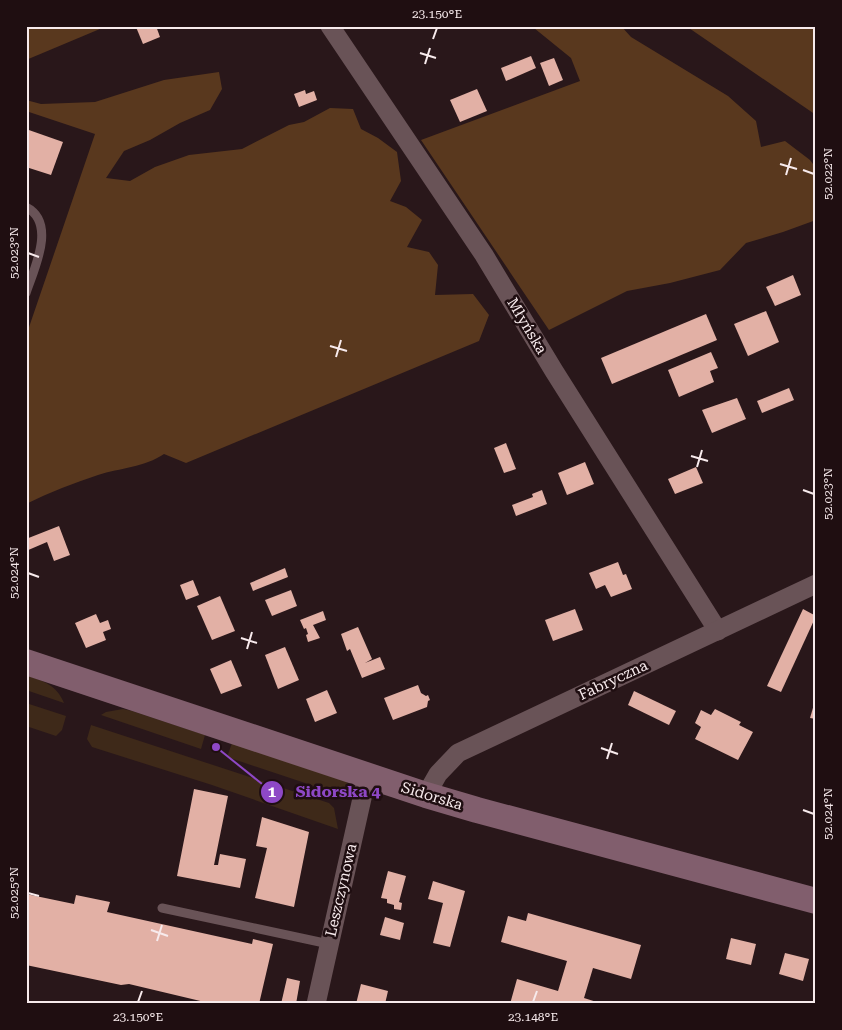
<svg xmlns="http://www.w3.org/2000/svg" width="842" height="1030" font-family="'Roboto Serif',serif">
  <rect width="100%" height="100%" fill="#29171a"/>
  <!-- green -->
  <g fill="#3e2919">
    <path d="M26,675C43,681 57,685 64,703L26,690Z"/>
    <polygon points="26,703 66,716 62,730 56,736 26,726"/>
    <polygon points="123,709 132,711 205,735 201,749 101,715 106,712"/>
    <polygon points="91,725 329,803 334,808 338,829 212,785 92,747 87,739"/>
    <path d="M232,743L343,780C351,784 353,790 353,799L227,757Z"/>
  </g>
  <!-- forest -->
  <g fill="#59381e">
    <polygon points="26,26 107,26 26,60"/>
    <polygon points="535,26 621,26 631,37 728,96 756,121 761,147 785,141 810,160 816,168 816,220 783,232 746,243 720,270 670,283 627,291 549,330 421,140 580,81 571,58 534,28"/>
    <polygon points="686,26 816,26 816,115"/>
    <path d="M219,72L222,89L210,110L180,123L150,140L124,151L106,178L130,181L155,167L189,155L242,149L289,125L304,122L330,108L353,109L361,129L378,138L397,152L401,181L390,201L406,207L422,220L407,247L429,252L438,265L435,295L473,294L489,315L479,341L186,463L164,454C145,467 120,468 98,475C74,483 50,492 26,504V336L95,134L26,111V100L41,104L95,102L164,80Z"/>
  </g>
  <!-- building -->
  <g fill="#e2b0a5">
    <polygon points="139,26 156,26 160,37 143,44 136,27"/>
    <polygon points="531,56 536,68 506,81 501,68"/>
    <polygon points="554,58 563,80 549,86 540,63"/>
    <polygon points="477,89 487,111 460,122 450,100"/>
    <polygon points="305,90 306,94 314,91 317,100 299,107 294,94"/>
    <polygon points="26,129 63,142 51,175 26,167"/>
    <polygon points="793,275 801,295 775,306 766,287"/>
    <polygon points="766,311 779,342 748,356 734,324"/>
    <polygon points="706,314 717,340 612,384 601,358"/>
    <polygon points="711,352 718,368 710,371 714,382 679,397 668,370"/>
    <polygon points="789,388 794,400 762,413 757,401"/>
    <polygon points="737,398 746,419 712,433 702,410"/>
    <polygon points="506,443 516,469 504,473 494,448"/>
    <polygon points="585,462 594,484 567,495 558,473"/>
    <polygon points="696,467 703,483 675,494 668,479"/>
    <polygon points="542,490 547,504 516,516 512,505 533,497 532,494"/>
    <polygon points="59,526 70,555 54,561 47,542 26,551 26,539"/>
    <polygon points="618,562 623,575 626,574 632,589 611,597 605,585 596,589 589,573"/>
    <polygon points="285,568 288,577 253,591 250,583"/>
    <polygon points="193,580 199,595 186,600 180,585"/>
    <polygon points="291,590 297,606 272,616 265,600"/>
    <polygon points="220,596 235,631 212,640 197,606"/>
    <polygon points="575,609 583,630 553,641 545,620"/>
    <polygon points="803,609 816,616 781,692 767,686"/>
    <polygon points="323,611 326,620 313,625 320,638 308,642 306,635 308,634 306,628 304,629 300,620"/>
    <polygon points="96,614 100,623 108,620 111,629 103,632 106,640 86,648 75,623"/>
    <polygon points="358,627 372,659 365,663 380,657 385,669 362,678 350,649 347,651 341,634"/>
    <polygon points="285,647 299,680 278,689 265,655"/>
    <polygon points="231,660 242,686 221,694 210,669"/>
    <polygon points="418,685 421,693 426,696 428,695 430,700 428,701 427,707 393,720 384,698"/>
    <polygon points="327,690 337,713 315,722 306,699"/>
    <polygon points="634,691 676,711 669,725 628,705"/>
    <polygon points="815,701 816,701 816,719 810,718"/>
    <polygon points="715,709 741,722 739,725 753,732 738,760 695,739 701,727 695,723 701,710 711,715"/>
    <polygon points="194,789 228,796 214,865 218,865 220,854 246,859 240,888 177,876"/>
    <polygon points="262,817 309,832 294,907 255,898 267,848 256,846"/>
    <polygon points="388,871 406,876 399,902 402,903 401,910 394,909 394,905 387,903 387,899 381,898"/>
    <polygon points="433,881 465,891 450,947 433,943 443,903 428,899"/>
    <polygon points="26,894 74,904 76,895 110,902 107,912 252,944 253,939 273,944 259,1004 213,1004 129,984 121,985 26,965"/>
    <polygon points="528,913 641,945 631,979 593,968 584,998 603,1004 510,1004 517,979 558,991 567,961 501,942 508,916 526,921"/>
    <polygon points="385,917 404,923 400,940 380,935"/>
    <polygon points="731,938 756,944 751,965 726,959"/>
    <polygon points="785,953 809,959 803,981 779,974"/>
    <polygon points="287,978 300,981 296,1004 281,1004"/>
    <polygon points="361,984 388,991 385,1004 356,1004"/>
  </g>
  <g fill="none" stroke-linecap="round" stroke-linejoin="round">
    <!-- lane -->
    <g stroke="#695357" stroke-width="9">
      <path d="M26,207C57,223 34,269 26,293"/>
      <polyline points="162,908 329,944"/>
    </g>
    <!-- street -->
    <g stroke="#695357" stroke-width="19">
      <polyline points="330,26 484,255 554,371 718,631"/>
      <polyline points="426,795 438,774 458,753 816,584"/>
      <polyline points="316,1004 367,776"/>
    </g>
    <!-- secondary -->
    <polyline stroke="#815e6d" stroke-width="26" points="26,662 426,795 477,810 816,901"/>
  </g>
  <!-- ticks -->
  <path fill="none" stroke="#f7eaec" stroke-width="2" d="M433,39L437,28M420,53L436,58M425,64L430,48M780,164L797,169M803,170L814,174M786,175L791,158M28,253L39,257M330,346L347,351M336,357L341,340M691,456L708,461M697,467L702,450M803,490L814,494M28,573L39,577M241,638L257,643M247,649L252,632M601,748L618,754M607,759L612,743M803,810L814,814M28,893L39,896M151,930L168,936M157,941L162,925M138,1002L142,991M533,1002L537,991"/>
  <g text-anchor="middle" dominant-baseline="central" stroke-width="5" stroke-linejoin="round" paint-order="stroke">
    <!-- street labels -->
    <g font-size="15" fill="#f7eaec" stroke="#1f0e11">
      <text transform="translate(527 326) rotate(59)">Młyńska</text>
      <text transform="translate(613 680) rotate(-25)">Fabryczna</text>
      <text transform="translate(432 796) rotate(17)">Sidorska</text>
      <text transform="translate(341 890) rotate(-77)">Leszczynowa</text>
    </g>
  </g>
  <!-- callouts -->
  <path fill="none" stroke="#8e48c6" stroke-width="2" d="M216 747L272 792"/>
  <g fill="#8e48c6" stroke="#1f0e11" stroke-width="2">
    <circle cx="216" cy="747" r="5"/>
    <circle cx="272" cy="792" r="12"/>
  </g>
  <g font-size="15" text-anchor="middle" font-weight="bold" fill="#fff">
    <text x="272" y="797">1</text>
  </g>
  <g font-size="16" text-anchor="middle" font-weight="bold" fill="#8e48c6" stroke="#1f0e11" stroke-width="5" stroke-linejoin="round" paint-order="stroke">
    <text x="338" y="797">Sidorska 4</text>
  </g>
  <!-- border -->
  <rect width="842" height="1030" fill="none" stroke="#1f0e11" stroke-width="55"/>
  <rect x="28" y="28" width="786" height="974" fill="none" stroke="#f7eaec" stroke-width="2"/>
  <g font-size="12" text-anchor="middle" fill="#f7eaec">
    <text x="437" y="18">23.150°E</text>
    <text transform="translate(828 174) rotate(-90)" y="4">52.022°N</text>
    <text transform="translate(14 253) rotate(-90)" y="4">52.023°N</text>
    <text transform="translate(828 494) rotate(-90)" y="4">52.023°N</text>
    <text transform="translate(14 573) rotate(-90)" y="4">52.024°N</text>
    <text transform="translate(828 814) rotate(-90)" y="4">52.024°N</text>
    <text transform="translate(14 893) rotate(-90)" y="4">52.025°N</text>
    <text x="138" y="1021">23.150°E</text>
    <text x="533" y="1021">23.148°E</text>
  </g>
</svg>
